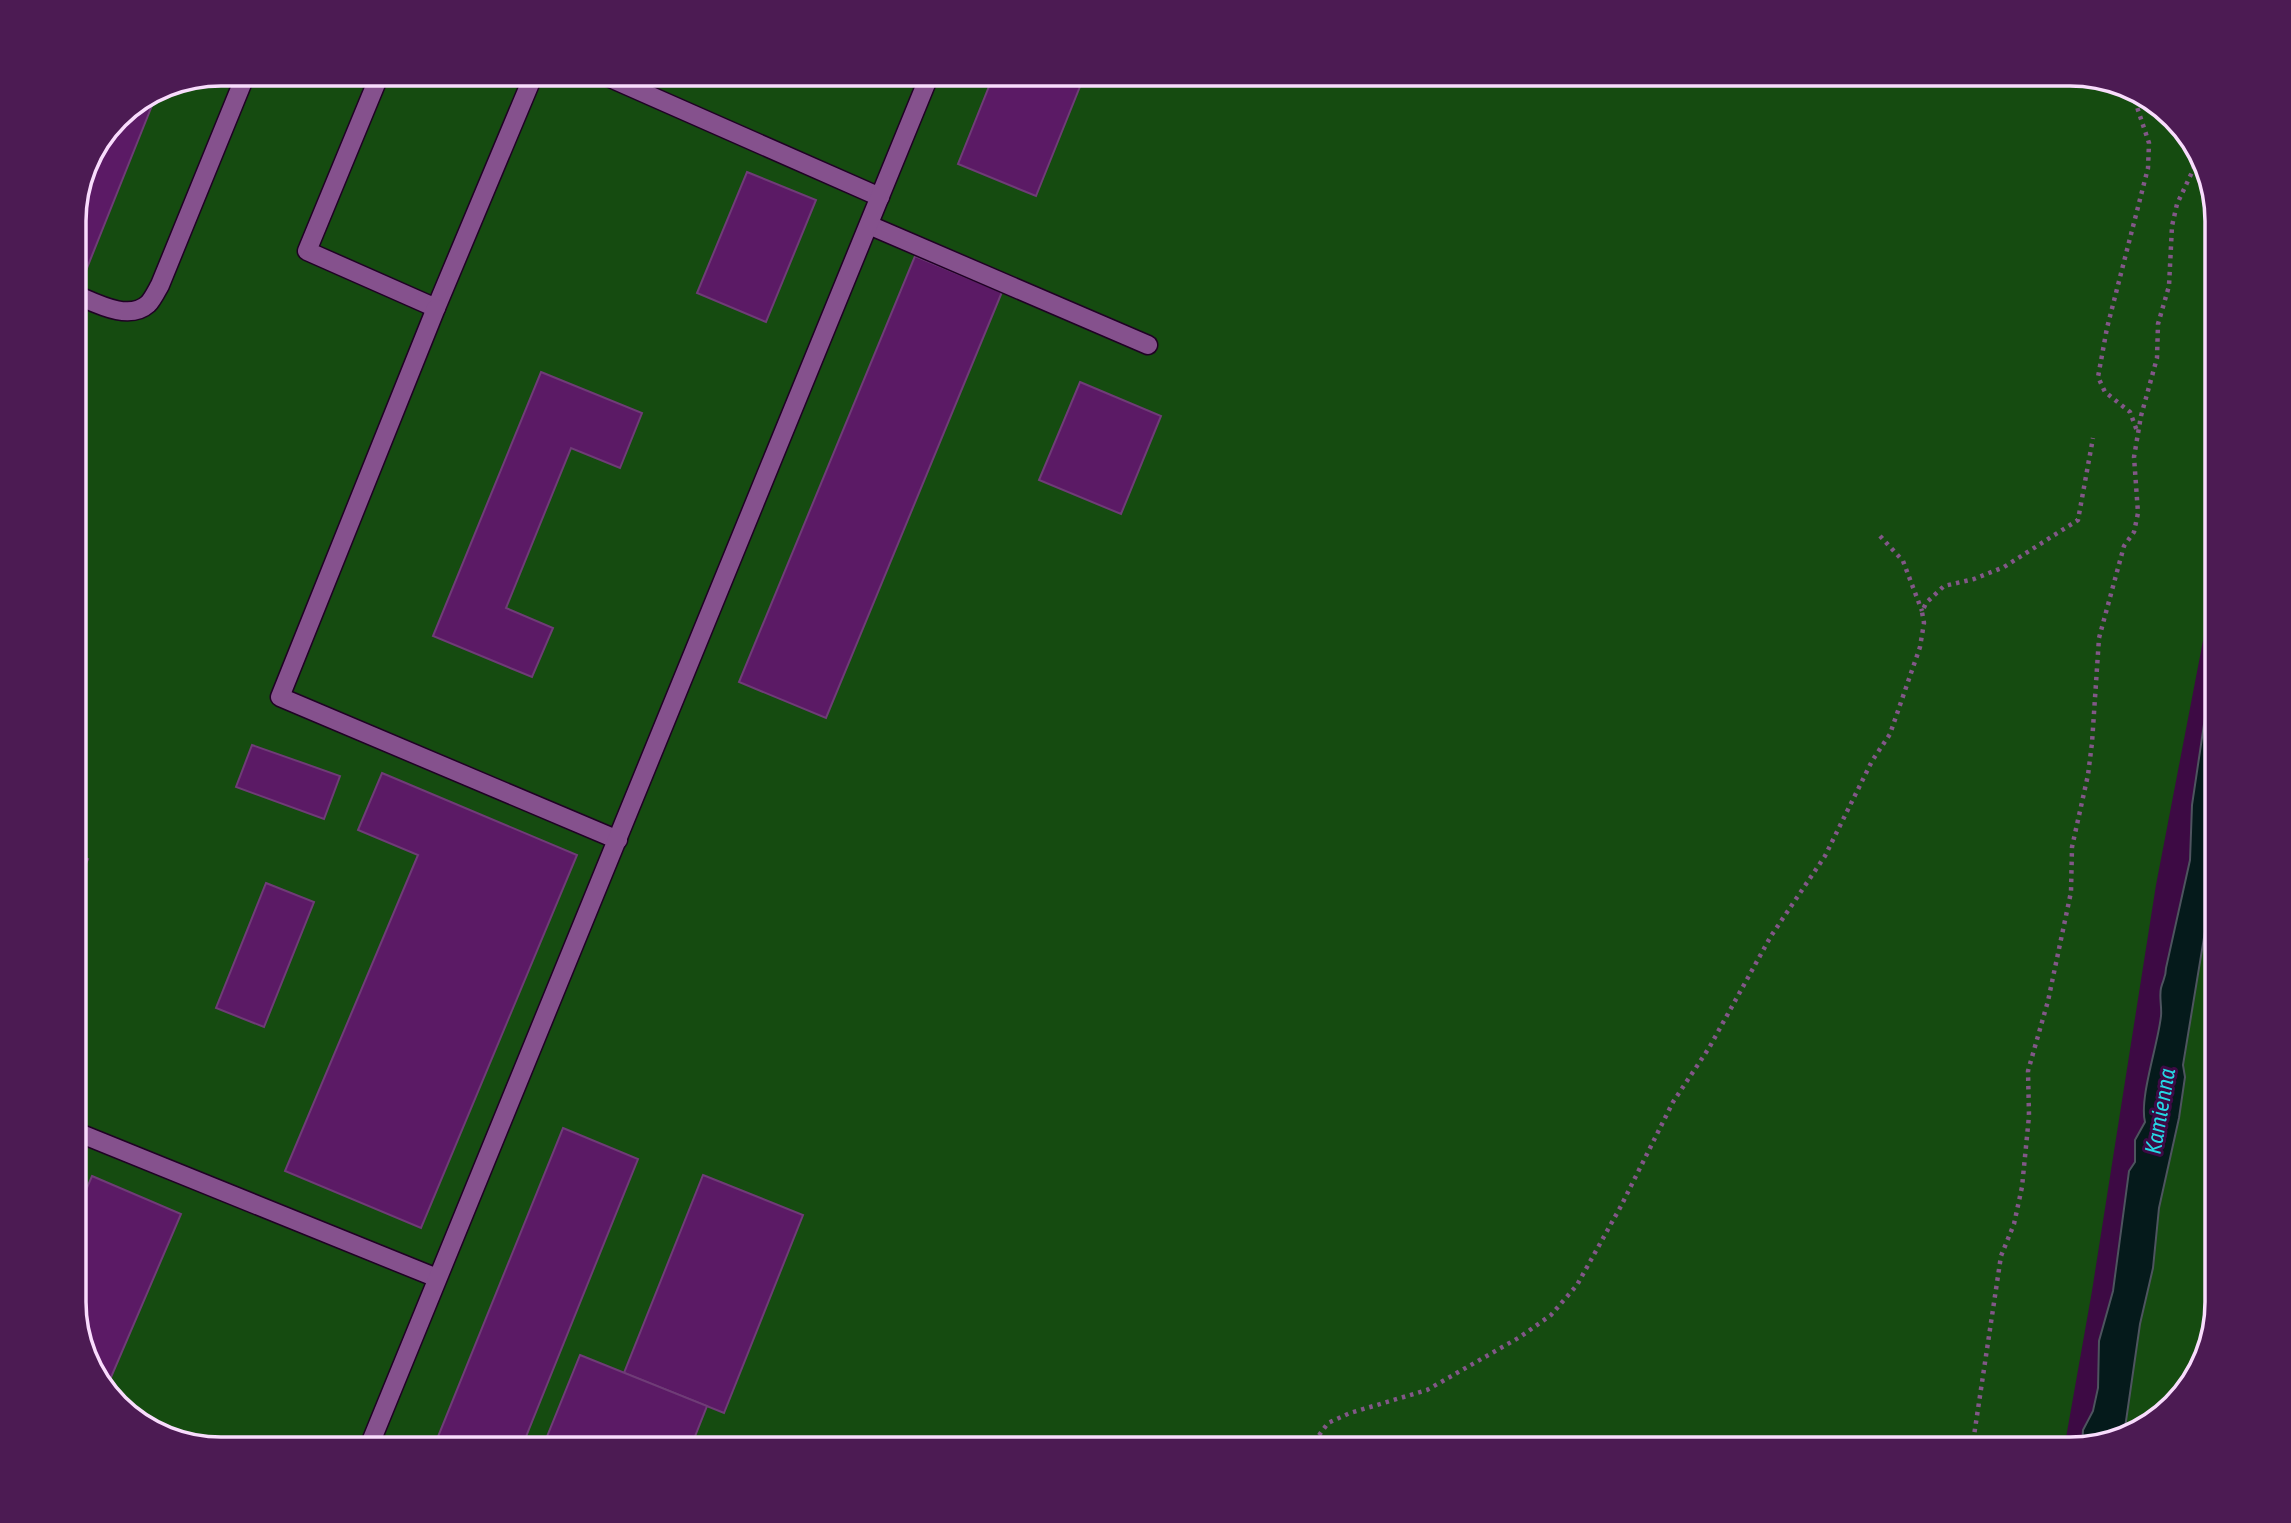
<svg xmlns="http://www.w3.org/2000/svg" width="2291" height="1523" font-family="'Asap Condensed',sans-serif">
  <rect width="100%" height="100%" fill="#3d0a44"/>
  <!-- green -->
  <g fill="#154b10">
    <polygon points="221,74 2070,74 2152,98 2198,148 2217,220 2217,568 2156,885 2092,1291 2064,1449 221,1449 139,1425 93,1375 74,1311 74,212 85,164 117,116 165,85"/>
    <polygon points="2217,814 2217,1303 2193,1384 2143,1430 2111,1439"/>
  </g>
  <!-- water -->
  <path fill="#051a1b" stroke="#4e545f" stroke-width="2" d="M2217,583V859L2183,1065L2185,1077L2179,1118L2159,1208L2153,1268L2140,1324L2124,1435L2082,1446L2083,1430L2093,1411L2098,1388L2099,1341L2113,1291L2129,1171L2135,1162V1140L2145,1122C2139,1098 2158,1045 2161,1016C2162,1007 2159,997 2161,988C2163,980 2166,977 2166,968L2190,860L2192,805L2206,711Z"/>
  <!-- building -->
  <g fill="#5b1a65" stroke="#6f3c77" stroke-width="2">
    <polygon points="994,74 1085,74 1036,196 958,164"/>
    <polygon points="159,88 85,273 74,269 74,212 85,164 117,116"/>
    <polygon points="747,172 816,200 766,322 697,293"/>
    <polygon points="915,256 1002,292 826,718 739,682"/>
    <polygon points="541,372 642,413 620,468 571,448 506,608 553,628 532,677 433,636"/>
    <polygon points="1080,382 1161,416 1121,514 1039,480"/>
    <polygon points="252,745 340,776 324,819 236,787"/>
    <polygon points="382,773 577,855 421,1228 285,1171 418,855 358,830"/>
    <polygon points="74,853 88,859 74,893"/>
    <polygon points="266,883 314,902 264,1027 216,1008"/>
    <polygon points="563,1128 638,1159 521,1449 433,1449"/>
    <polygon points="703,1175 803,1215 724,1413 624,1373"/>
    <polygon points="92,1176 181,1214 106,1389 93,1375 74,1311 74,1218"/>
    <polygon points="580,1355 707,1406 690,1449 542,1449"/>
  </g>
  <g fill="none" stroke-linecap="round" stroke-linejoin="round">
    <defs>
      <g id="service">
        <polyline points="380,74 307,251 436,308 534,74"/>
        <polyline points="601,74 880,197"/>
        <polyline points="869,225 1148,345"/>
        <path d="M74,294C94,302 128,322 148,304C153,299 157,290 160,285L246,74"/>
        <polyline points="436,308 280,697 618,840"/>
        <polyline points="74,1131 437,1278"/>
        <polyline points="368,1449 930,74"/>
      </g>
    </defs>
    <!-- service casing -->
    <use href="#service" stroke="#1f0024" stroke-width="21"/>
    <!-- path -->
    <g stroke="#825788" stroke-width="4.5" stroke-dasharray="3.5 5" stroke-linecap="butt">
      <polyline points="2132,92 2149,143 2148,168 2107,328 2098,377 2105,392 2130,412 2137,431"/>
      <polyline points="1880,536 1903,561 1922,611"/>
      <polyline points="1309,1449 1328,1423 1350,1413 1427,1390 1520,1337 1551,1315 1577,1285 1621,1206 1673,1102 1709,1048 1771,936 1825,856 1872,761 1890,734 1920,647 1924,623 1922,612 1926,603 1944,586 1974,579 2004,567 2078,520 2093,438"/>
      <polyline points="1972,1449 2001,1256 2014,1224 2022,1187 2029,1116 2028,1071 2048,1001 2071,892 2072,847 2088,775 2092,743 2099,638 2124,546 2134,532 2138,513 2134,457 2141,416 2157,358 2158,324 2169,286 2172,226 2177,204 2194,168 2190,139"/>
    </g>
    <!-- service -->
    <use href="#service" stroke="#85518d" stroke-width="18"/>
  </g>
  <g text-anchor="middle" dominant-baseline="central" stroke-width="6" stroke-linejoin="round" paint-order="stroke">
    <!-- water labels -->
    <g font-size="23" font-style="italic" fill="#25d8e4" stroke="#3d0a44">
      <text transform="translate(2160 1111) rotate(-80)">Kamienna</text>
    </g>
  </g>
  <!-- crop -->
  <path d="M0 0H2291V1523H0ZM221 86H2070A135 135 0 0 1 2205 221V1302A135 135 0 0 1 2070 1437H221A135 135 0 0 1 86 1302V221A135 135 0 0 1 221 86Z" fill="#4c1b53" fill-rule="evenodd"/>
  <path fill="none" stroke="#f9dcfd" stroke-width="3.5" d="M221 86H2070A135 135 0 0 1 2205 221V1302A135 135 0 0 1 2070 1437H221A135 135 0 0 1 86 1302V221A135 135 0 0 1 221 86Z"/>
</svg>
